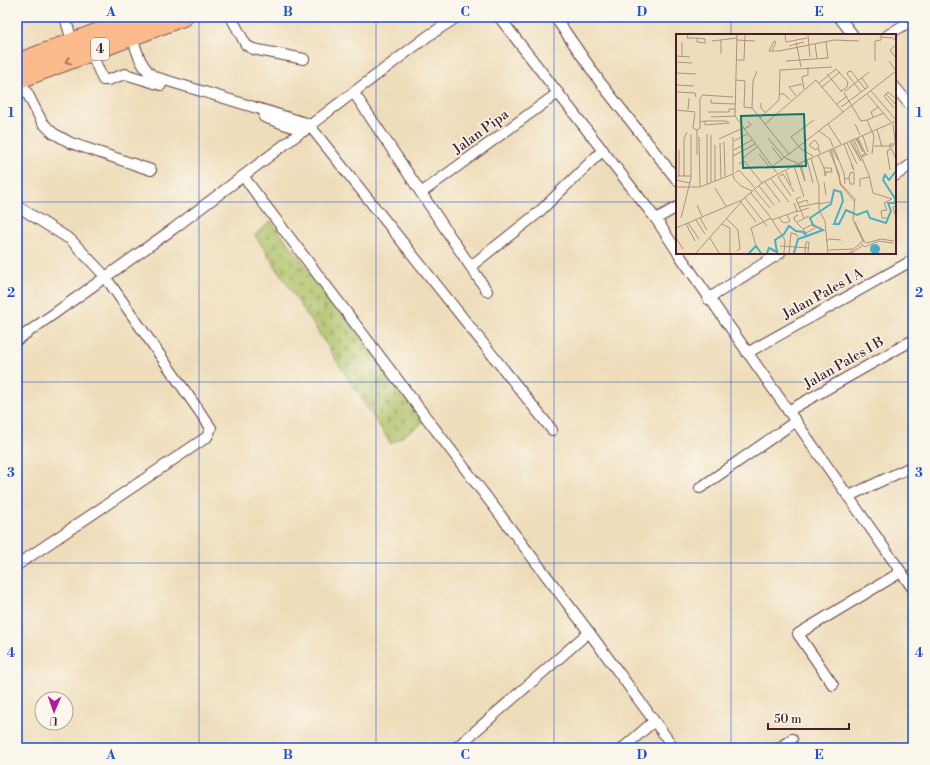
<svg xmlns="http://www.w3.org/2000/svg" width="930" height="765" font-family="'Libre Bodoni',serif">
  <defs>
    <pattern id="cemetery-stones" width="16" height="16" patternUnits="userSpaceOnUse"><rect width="16" height="16" fill="#adc166"/><path d="M2 7V4a2 2 0 0 1 4 0v3zM10 15v-3a2 2 0 0 1 4 0v3z" fill="#96a559"/></pattern>
  </defs>
  <rect width="100%" height="100%" fill="#fbf7ec"/>
  <filter id="ink" filterUnits="userSpaceOnUse"><feTurbulence type="fractalNoise" baseFrequency=".025" numOctaves="2"/><feDisplacementMap in="SourceGraphic" scale="8" xChannelSelector="R" yChannelSelector="G"/><feConvolveMatrix kernelMatrix="1 2 1 2 8 2 1 2 1" color-interpolation-filters="sRGB"/></filter>
  <filter id="wash" filterUnits="userSpaceOnUse"><feTurbulence type="fractalNoise" baseFrequency=".012" numOctaves="4" result="noise"/><feDisplacementMap in="SourceGraphic" scale="16" xChannelSelector="R" yChannelSelector="G"/><feGaussianBlur stdDeviation="0.9" result="paint"/><feColorMatrix in="noise" values="0 0 0 0 0 0 0 0 0 0 0 0 0 0 0 0 0 1.4 0 .05"/><feComposite in="paint" operator="in"/></filter>
  <g filter="url(#wash)">
    <rect width="100%" height="100%" fill="#eeddba"/>
    <!-- cemetery -->
    <polygon fill="url(#cemetery-stones)" stroke="#7c7048" points="271,221 426,421 391,444 255,235"/>
  </g>
  <g filter="url(#ink)">
    <g fill="none" stroke-linecap="round" stroke-linejoin="round">
      <defs>
        <g id="street">
          <polyline points="65,17 72,41"/>
          <polyline points="231,17 246,45 253,49 304,59"/>
          <polyline points="499,17 656,219 677,251"/>
          <polyline points="555,17 600,82 677,180"/>
          <polyline points="839,17 853,35"/>
          <polyline points="888,35 904,25"/>
          <path d="M132,37C137,51 141,69 155,77L306,123L310,126L552,430"/>
          <polyline points="91,52 103,80 108,80 125,74 161,85"/>
          <polyline points="20,79 42,122 53,133 71,143 151,170"/>
          <polyline points="895,87 909,104 913,106"/>
          <polyline points="354,93 487,291"/>
          <polyline points="264,117 304,131"/>
          <polyline points="243,176 428,36 457,17"/>
          <polyline points="895,176 913,163"/>
          <polyline points="421,193 558,93"/>
          <polyline points="17,206 71,240 104,275 211,428 207,437 17,565"/>
          <polyline points="656,219 677,207"/>
          <polyline points="678,253 913,589"/>
          <polyline points="471,266 538,213 603,150"/>
          <polyline points="708,299 780,253"/>
          <polyline points="17,340 173,229 243,176 589,632 674,748"/>
          <polyline points="747,353 913,260"/>
          <polyline points="788,411 913,340"/>
          <polyline points="700,488 796,421"/>
          <polyline points="849,496 913,466"/>
          <polyline points="833,685 798,634 901,572"/>
          <polyline points="456,748 589,632"/>
          <polyline points="623,748 653,722"/>
          <polyline points="779,748 792,739"/>
        </g>
        <g id="highway">
          <polyline points="17,63 138,17"/>
          <polyline points="17,80 183,17"/>
        </g>
      </defs>
      <!-- street casing -->
      <use href="#street" stroke="#633c40" stroke-width="12"/>
      <!-- highway casing -->
      <use href="#highway" stroke="#633c40" stroke-width="20"/>
      <!-- street -->
      <use href="#street" stroke="#fff" stroke-width="10"/>
      <!-- highway -->
      <use href="#highway" stroke="#fbbb8c" stroke-width="18"/>
    </g>
    <!-- one-way arrows -->
    <defs><path id="oneway-chevron" d="M-2-3.5L2.5 0L-2 3.5" fill="none" stroke-width="1.6" stroke-linecap="round" stroke-linejoin="round"/></defs>
    <use stroke="#9a6557" href="#oneway-chevron" transform="translate(68 61) rotate(159)"/>
  </g>
  <!-- grid -->
  <path fill="none" stroke="#1d4ed8" stroke-width="1" stroke-opacity="0.55" d="M199,17V748M376,17V748M554,17V748M731,17V35M17,202H677M895,202H913M731,253V748M17,382H913M17,563H913"/>
  <g text-anchor="middle" dominant-baseline="central" stroke-width="3" stroke-linejoin="round" paint-order="stroke">
    <!-- shield labels -->
    <rect fill="#fbf7ec" stroke="#7f6065" stroke-width="1" x="91" y="38" width="18" height="22" rx="3"/>
    <g font-size="13" font-weight="bold" fill="#4a1f2b">
      <text x="100" y="49">4</text>
    </g>
    <!-- street labels -->
    <g font-size="14" fill="#4a1f2b" stroke="#fbf7ec">
      <text transform="translate(481 132) rotate(-36)">Jalan Pipa</text>
      <text transform="translate(823 294) rotate(-29)">Jalan Pales I A</text>
      <text transform="translate(844 363) rotate(-30)">Jalan Pales I B</text>
    </g>
  </g>
  <!-- overview -->
  <g transform="translate(676 34)">
    <rect width="220" height="220" fill="#eeddba"/>
    <path d="M194 215a5 5 0 1 1 10 0a5 5 0 1 1-10 0Z" fill="#49aec8"/>
    <path fill="none" stroke="#49aec8" stroke-width="2" d="M73,219L80,212L85,219M91,219L93,214L101,218L99,206L108,200L113,192L120,197L127,198L131,202L147,196L137,191L134,184L155,170L158,156L165,158L167,167L158,190H163L170,176L181,181L191,177L194,184L210,189L215,177L212,169H218L220,166L207,146L209,141L213,146L220,137M118,219L122,205L131,202"/>
    <path fill="none" stroke="#ac9181" stroke-width="1" d="M12,1L11,4H21L29,5V9L21,8V4M61,1L59,82L101,139M109,1L110,8L131,4M132,1L134,23M205,3L217,4L220,7M61,6L79,7M36,7L61,4M120,8L125,33M139,10L141,24M220,11L214,16L220,24M113,12L128,8M96,17L100,8L98,7L93,17H103L158,6L183,7M45,20V6M0,22L14,23M6,22V8M60,26H68L69,1M110,27L152,24L150,8M199,27V7L205,6V1M213,27L220,37M0,28L16,29M81,37L77,47L76,74L113,120L220,37M0,39L20,40M151,40L166,58M60,46L69,47L68,73L76,74M143,49L160,35L172,48L171,53L165,57M0,51L18,52M146,53L164,38M128,55L126,43L132,41V33M195,57L220,86M0,58L19,59L20,63M168,58L193,38M185,58L171,40L172,38L175,37L189,55M168,59L185,87L191,86L198,102L196,120M103,60H108L114,66M191,60L215,88M210,60L220,71M120,62L113,53L126,50M35,65V69L59,70M85,69V74L90,79M161,70L171,62M165,73L192,53L186,44M218,74L208,62L212,58L220,65M0,76L19,78M12,76L13,64M32,78H53V75H59M19,79L17,94L21,96V121M35,83L59,82M197,83L195,78L202,73M84,84L103,66L104,36L156,33M191,86L208,79M24,88L29,87H50L53,89L29,91V87M89,90L140,46L167,78M152,90L165,110M179,90L184,101M217,90L220,115M68,95L75,91L72,87M201,95L206,113M21,96L24,94V64L27,61L57,63M143,97L154,105L157,113M187,102L192,118M23,103L24,152M92,104L109,124L121,129M182,104L190,121M43,105L67,94M180,105L187,118L181,104M178,106L193,141L197,159L216,165L208,169L211,176L205,177L206,184H211M58,107L71,100M48,108L49,142M174,108L185,127L176,107M44,109L45,144M171,109L181,130M168,110L178,136L175,131M198,112H218M96,113L106,126M142,114L143,112L139,106L133,111L139,116L142,114L144,119M158,114L168,139L169,150M215,114L220,125M156,115L162,126M58,116L76,106M153,116L163,140L164,150L178,167M155,116L165,150L179,165L177,186M189,119L185,123L192,120M83,120L94,134L113,120M142,121L148,134M57,122L79,110M137,122L125,115L115,103L138,86M67,124L81,113M135,124L143,152V176L149,187L152,219M131,126L137,149M63,130L68,127L86,149M123,130L129,147L125,129M118,132L128,163M214,136L211,117L214,116V110H220M110,137L115,151M149,138H156L155,134H148L149,142L151,138M59,139L63,136L79,154M57,140V103M0,142H15M3,142V116M8,142V105L11,98M102,143L107,140L118,158M102,143L115,162M95,145L113,168M169,145L173,144L174,139L178,138V150H174L173,144M0,146L14,149M39,147V111M35,148V101M89,148L104,168M148,148L150,161M31,150V100M83,152L98,171M0,153H24L57,140L58,145L65,152L76,157M184,153V145L193,143M39,154L50,172M79,156L94,174M74,158L92,180L109,206L108,219M125,163L120,165L128,184M69,164L91,192M65,168L80,188M122,169L131,166L132,169M142,170L154,168M21,171L26,182M220,172L217,173L220,184M123,173L142,169M120,178L133,174M122,181L118,183L119,187L127,195L135,191L145,195M103,183L106,188L110,189L114,187L111,181M5,184L15,144V100M24,184L31,196M51,185L62,196L64,215L61,217M20,186L29,200M96,186L121,177L118,169M177,186L187,207M121,188L133,182M179,188L188,207M12,189L23,205M10,190L19,207M46,190L54,194V219M0,194L66,166L86,149L115,133L220,87M127,195L130,199L139,194M0,204L7,215M34,204L43,219M150,207L154,205L165,206M191,209L205,205L218,207M185,210L189,213L203,207L217,209M80,212L75,194L95,184M104,212L133,214M153,216L177,215M20,219L66,167M113,219L115,199L120,200L122,203M129,219L130,208H133L132,219M173,219L187,207L191,209M175,219L186,212"/>
    <path fill="#0f766e" fill-opacity="0.15" stroke="#0f766e" stroke-width="2" d="M128,80L130,132L67,134L65,82Z"/>
    <rect width="220" height="220" fill="none" stroke="#4a1f2b" stroke-width="2"/>
  </g>
  <!-- margin -->
  <rect width="930" height="765" fill="none" stroke="#fbf7ec" stroke-width="44"/>
  <!-- north arrow -->
  <g transform="translate(54 711) rotate(182)"><circle r="19" fill="#fbf7ec" stroke="#b4a19f"/>
  <path d="M0-3L7 15L0 10L-7 15Z" fill="#b5179e"/>
  <text y="-6" font-size="11" font-weight="bold" text-anchor="middle" fill="#4a1f2b">U</text>
  </g>
  <!-- scale -->
  <path d="M768 723v6h81v-6" fill="none" stroke="#4a1f2b" stroke-width="2"/>
  <text x="774" y="723" font-size="12" fill="#4a1f2b" stroke="#fbf7ec" stroke-width="3" paint-order="stroke">50 m</text>
  <rect x="22" y="22" width="886" height="721" fill="none" stroke="#1d4ed8" stroke-width="1.5"/>
  <g font-size="13" text-anchor="middle" font-weight="bold" fill="#1d4ed8">
    <text x="111" y="16">A</text>
    <text x="288" y="16">B</text>
    <text x="465" y="16">C</text>
    <text x="642" y="16">D</text>
    <text x="819" y="16">E</text>
    <text x="11" y="117">1</text>
    <text x="919" y="117">1</text>
    <text x="11" y="297">2</text>
    <text x="919" y="297">2</text>
    <text x="11" y="477">3</text>
    <text x="919" y="477">3</text>
    <text x="11" y="657">4</text>
    <text x="919" y="657">4</text>
    <text x="111" y="759">A</text>
    <text x="288" y="759">B</text>
    <text x="465" y="759">C</text>
    <text x="642" y="759">D</text>
    <text x="819" y="759">E</text>
  </g>
</svg>
